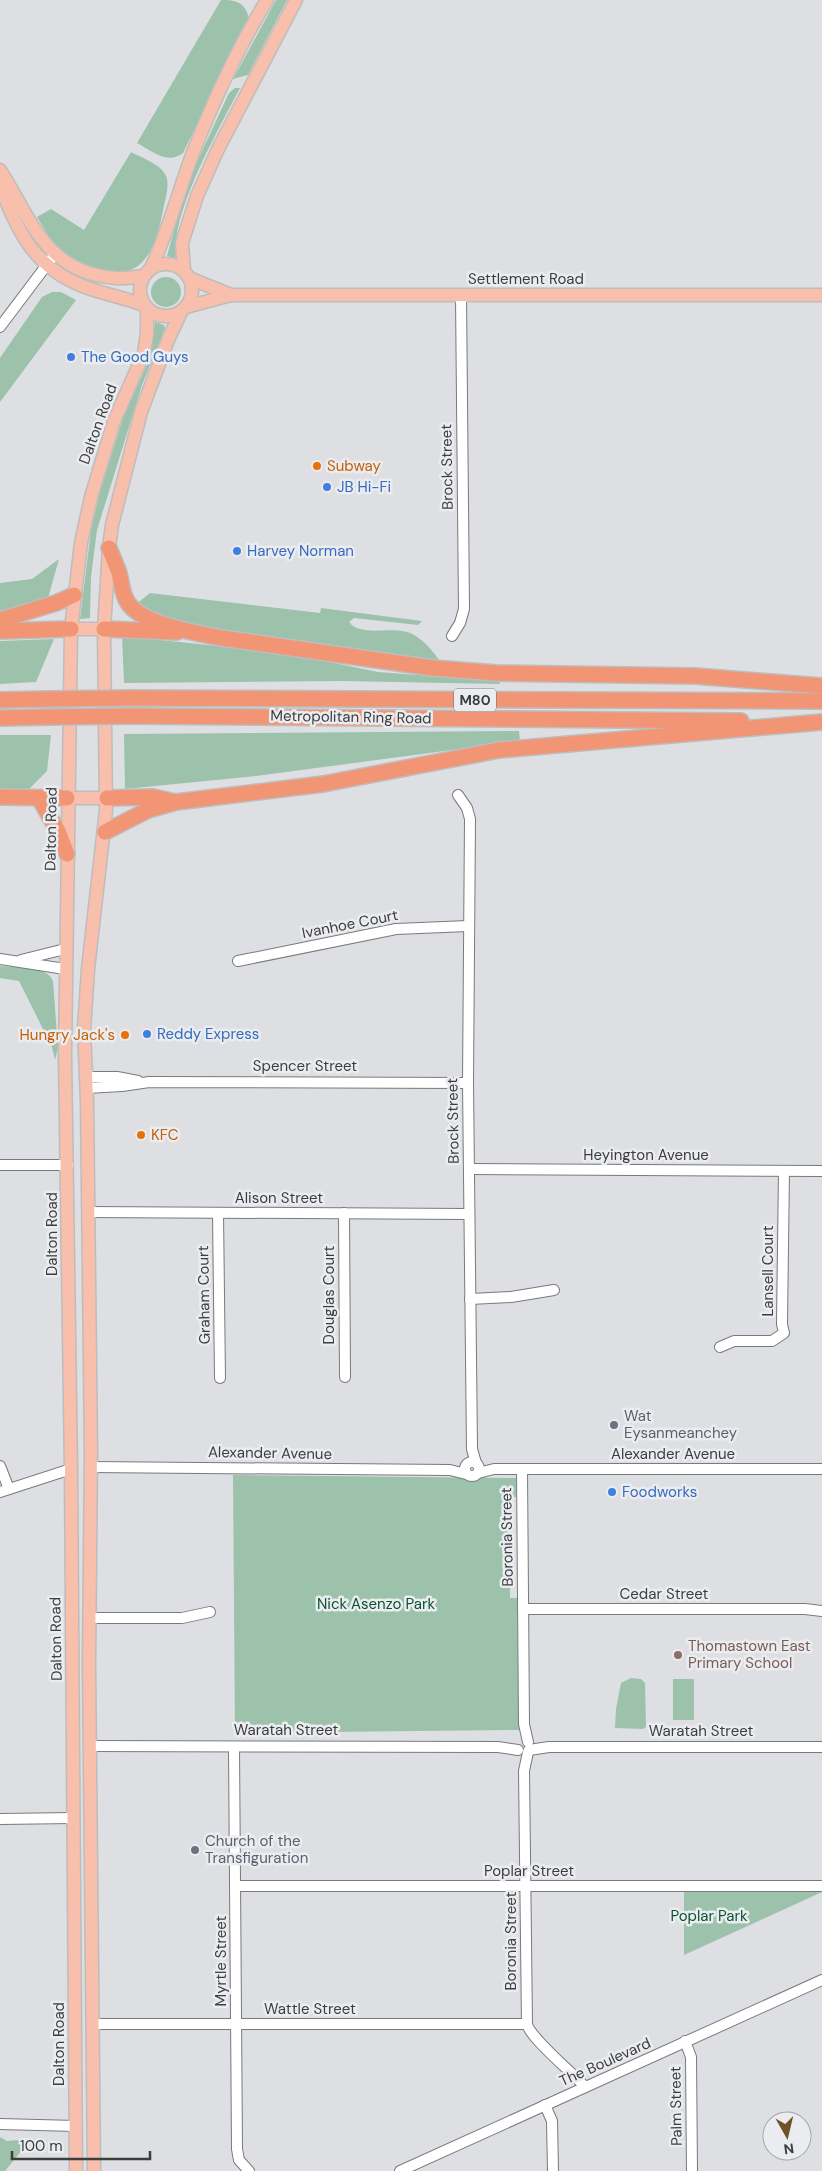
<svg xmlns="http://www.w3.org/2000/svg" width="822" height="2171" font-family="'DM Sans',sans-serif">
  <rect width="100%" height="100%" fill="#dedfe3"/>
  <!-- green -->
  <g fill="#9cc2ab">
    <path d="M221,0C236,0 245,2 249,18L183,153C167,165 152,151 137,143Z"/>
    <polygon points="276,0 287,0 248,75 233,79"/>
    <path d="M235,88H240C219,129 170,213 176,258L167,256L188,181L229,93Z"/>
    <path d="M131,152C142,158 161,164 166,176C170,185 165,200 163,210C160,227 154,253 139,265C118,282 80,265 61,250C51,242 44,228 37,217L51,209L84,230Z"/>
    <circle cx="166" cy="292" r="15"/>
    <polygon points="52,292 61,292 76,300 0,402 0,358 42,297"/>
    <polygon points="155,322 164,325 165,328 142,385 97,530 91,577 90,618 80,619 91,530 100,492 123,418 151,356"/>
    <polygon points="59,559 48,598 0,613 0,583 32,579"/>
    <path d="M150,593L320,613L321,608L422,621L418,625L354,618L349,622C359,636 387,628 402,631C418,633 430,647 439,660L184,624L170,620L135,605Z"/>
    <polygon points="122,636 285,653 378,672 499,681 500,684 343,681 124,683"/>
    <polygon points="54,639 36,682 0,684 0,641"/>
    <polygon points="519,731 520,741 256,776 125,789 124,734"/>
    <polygon points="0,735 51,735 47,771 28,790 0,789"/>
    <path d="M0,966C15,968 47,965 53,981L58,1048L55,1060L52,1047L19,981L0,978Z"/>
    <polygon points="233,1475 516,1478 516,1497 509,1498 510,1598 517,1598 519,1730 235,1733"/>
    <polygon points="631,1678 641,1679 645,1683 646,1727 643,1729 615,1728 616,1709 621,1683"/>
    <rect x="673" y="1679" width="21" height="41"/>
    <polygon points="684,1891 822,1892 684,1955"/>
    <polygon points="0,2137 7,2141 31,2139 5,2171 0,2171"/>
  </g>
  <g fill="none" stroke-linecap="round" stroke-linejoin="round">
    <defs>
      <g id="minor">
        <polyline points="0,327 55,254"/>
        <polyline points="452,636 460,623 464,609 461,296"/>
        <polyline points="458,795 467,808 470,819 468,1083 472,1449 476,1463"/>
        <polyline points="0,959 65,969"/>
        <polyline points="21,960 65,949"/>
        <polyline points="238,961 396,929 468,926"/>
        <polyline points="85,1077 117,1077 138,1081"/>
        <polyline points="86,1088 122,1086 149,1082 468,1083"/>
        <polyline points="0,1165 68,1165"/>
        <polyline points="469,1169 822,1171"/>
        <polyline points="88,1212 469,1214"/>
        <polyline points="218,1213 220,1378"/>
        <polyline points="344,1213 345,1377"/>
        <polyline points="470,1299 511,1297 554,1290"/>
        <polyline points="720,1347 734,1341 772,1341 784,1333 782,1324 784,1171"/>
        <circle cx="472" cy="1469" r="7"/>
        <polyline points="0,1466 9,1489"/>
        <polyline points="91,1467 450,1470 466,1474"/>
        <polyline points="522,1469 524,1724 528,1742"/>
        <polyline points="478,1473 494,1469 822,1469"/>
        <polyline points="0,1492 71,1469"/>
        <polyline points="523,1609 805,1609 822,1611"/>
        <polyline points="90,1618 182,1618 210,1612"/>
        <polyline points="90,1746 498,1747 518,1750"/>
        <polyline points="234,1747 237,2149 239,2160 249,2171"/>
        <polyline points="529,1750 549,1747 822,1747"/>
        <path d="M528,1752L524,1771L527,2024C530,2038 572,2072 585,2087"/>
        <polyline points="0,1819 73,1818"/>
        <polyline points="235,1886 822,1886"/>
        <polyline points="92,2024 527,2024"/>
        <polyline points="685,2041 691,2057 692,2171"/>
        <polyline points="545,2105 552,2121 553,2171"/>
        <polyline points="0,2124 76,2126"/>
        <polyline points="400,2171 822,1980"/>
      </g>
      <g id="major">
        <path d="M0,170C32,221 46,273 116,278C125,279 135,277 144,276"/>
        <path d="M0,185C17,232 35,268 85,287C104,294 125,298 144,305"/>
        <circle cx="166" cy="290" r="26"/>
        <path d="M150,270C168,233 178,193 192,155C213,102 237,49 267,0"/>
        <polyline points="184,271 182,243 197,196 218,149 296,0"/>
        <polyline points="189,278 231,295"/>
        <polyline points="186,307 231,295 822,295"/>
        <polyline points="71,629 104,629"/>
        <polyline points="67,798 107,798"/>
        <polyline points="76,2171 71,1469 65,1056 71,629 81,543 91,497 114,421 144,353 147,333 147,308"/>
        <polyline points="94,2171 89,1664 91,1452 87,1100 84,1029 88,969 106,810 104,629 109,548 112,525 141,412 168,340 181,312"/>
      </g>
      <g id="highway">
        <path d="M109,548C112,555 115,563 118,570C122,581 121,593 128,603C143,625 197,633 222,638L433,668L496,673L695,676L822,686"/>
        <polyline points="0,620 56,603 74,595"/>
        <polyline points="104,629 177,632"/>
        <polyline points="0,631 71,629"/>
        <polyline points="129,698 822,701"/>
        <polyline points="0,700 49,699"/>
        <polyline points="129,716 741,721"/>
        <polyline points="0,718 49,717"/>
        <polyline points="0,797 67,798"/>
        <polyline points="39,798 58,831 67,854"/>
        <polyline points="107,798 153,797 175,802"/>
        <polyline points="105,832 148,810 176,802 323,784 499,750 822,722"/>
      </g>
    </defs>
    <!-- minor casing -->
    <use href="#minor" stroke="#797a7e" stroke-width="12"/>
    <!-- major casing -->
    <use href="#major" stroke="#bdbdbd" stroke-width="15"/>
    <!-- highway casing -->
    <use href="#highway" stroke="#bdbdbd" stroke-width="18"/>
    <!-- minor -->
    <use href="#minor" stroke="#fff" stroke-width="10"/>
    <!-- major -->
    <use href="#major" stroke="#f7bfac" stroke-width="12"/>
    <!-- highway -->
    <use href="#highway" stroke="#f29575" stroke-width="15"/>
    <defs>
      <g id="highway-bridge">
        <polyline points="49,699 129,698"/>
        <polyline points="49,717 129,716"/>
      </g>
    </defs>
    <!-- highway-bridge casing -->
    <use href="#highway-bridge" stroke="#bdbdbd" stroke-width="18" stroke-linecap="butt"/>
    <!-- highway-bridge -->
    <use href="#highway-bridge" stroke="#f29575" stroke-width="15"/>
  </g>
  <!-- markers -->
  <g fill="#3f7fe0" stroke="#ebecf0" stroke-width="2">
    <circle cx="71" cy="357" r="5"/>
    <circle cx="327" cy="487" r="5"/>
    <circle cx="237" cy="551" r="5"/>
    <circle cx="147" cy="1034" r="5"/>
    <circle cx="612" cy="1492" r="5"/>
  </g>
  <g fill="#e8710a" stroke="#ebecf0" stroke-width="2">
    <circle cx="317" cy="466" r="5"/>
    <circle cx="125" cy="1035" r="5"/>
    <circle cx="141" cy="1135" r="5"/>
  </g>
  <g fill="#6b7280" stroke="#ebecf0" stroke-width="2">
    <circle cx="614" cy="1425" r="5"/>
    <circle cx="195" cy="1850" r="5"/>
  </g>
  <circle fill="#8d6e63" stroke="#ebecf0" stroke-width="2" cx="678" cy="1655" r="5"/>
  <g text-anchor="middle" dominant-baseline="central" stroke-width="5" stroke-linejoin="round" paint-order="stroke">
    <!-- shield labels -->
    <rect fill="#ebecf0" stroke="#707273" stroke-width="1" x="454" y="688.5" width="42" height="23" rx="4"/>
    <g font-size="14" font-weight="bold" fill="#3c3d3e">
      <text x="475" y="700">M80</text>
    </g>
    <!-- street labels -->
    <g font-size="15" fill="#3c3d3e" stroke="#ebecf0">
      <text x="526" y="279">Settlement Road</text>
      <text transform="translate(98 424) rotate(-70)">Dalton Road</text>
      <text transform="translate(447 467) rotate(-91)">Brock Street</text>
      <text transform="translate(351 717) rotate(1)">Metropolitan Ring Road</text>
      <text transform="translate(51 829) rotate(-89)">Dalton Road</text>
      <text transform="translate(350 924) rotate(-11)">Ivanhoe Court</text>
      <text x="305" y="1066">Spencer Street</text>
      <text transform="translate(453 1121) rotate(-91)">Brock Street</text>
      <text x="646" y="1155">Heyington Avenue</text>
      <text x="279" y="1198">Alison Street</text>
      <text transform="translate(52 1234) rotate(-90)">Dalton Road</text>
      <text transform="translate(768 1271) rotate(-90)">Lansell Court</text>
      <text transform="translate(204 1295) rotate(-91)">Graham Court</text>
      <text transform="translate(329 1295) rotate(-90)">Douglas Court</text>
      <text transform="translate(270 1453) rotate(1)">Alexander Avenue</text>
      <text x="673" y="1454">Alexander Avenue</text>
      <text transform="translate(507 1537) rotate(-91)">Boronia Street</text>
      <text x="664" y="1594">Cedar Street</text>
      <text transform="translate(56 1639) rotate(-91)">Dalton Road</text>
      <text x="286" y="1730">Waratah Street</text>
      <text x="701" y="1731">Waratah Street</text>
      <text x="529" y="1871">Poplar Street</text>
      <text transform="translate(511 1941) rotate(-90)">Boronia Street</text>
      <text transform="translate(221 1961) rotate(-90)">Myrtle Street</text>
      <text x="310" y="2009">Wattle Street</text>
      <text transform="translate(59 2044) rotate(-90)">Dalton Road</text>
      <text transform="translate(605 2062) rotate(-24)">The Boulevard</text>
      <text transform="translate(676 2106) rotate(-91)">Palm Street</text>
    </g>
    <!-- shop labels -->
    <g font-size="15" fill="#366cbe" stroke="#ebecf0" text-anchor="start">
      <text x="81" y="357">The Good Guys</text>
      <text x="337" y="487">JB Hi-Fi</text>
      <text x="247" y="551">Harvey Norman</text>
      <text x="157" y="1034">Reddy Express</text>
      <text x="622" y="1492">Foodworks</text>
    </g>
    <!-- food labels -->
    <g font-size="15" fill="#c56008" stroke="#ebecf0" text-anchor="start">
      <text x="327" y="466">Subway</text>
      <text x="115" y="1035" text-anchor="end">Hungry Jack's</text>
      <text x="151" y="1135">KFC</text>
    </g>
    <!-- worship labels -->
    <g font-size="15" fill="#5b616d" stroke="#ebecf0" text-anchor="start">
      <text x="624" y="1416">Wat<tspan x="624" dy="17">Eysanmeanchey</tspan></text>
      <text x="205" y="1841">Church of the<tspan x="205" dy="17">Transfiguration</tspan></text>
    </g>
    <!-- park labels -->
    <g font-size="15" fill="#085333" stroke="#ebecf0">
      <text x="376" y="1604">Nick Asenzo Park</text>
      <text x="709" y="1916">Poplar Park</text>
    </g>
    <!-- education labels -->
    <g font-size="15" fill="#785e54" stroke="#ebecf0" text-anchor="start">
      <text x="688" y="1646">Thomastown East<tspan x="688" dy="17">Primary School</tspan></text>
    </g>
  </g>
  <!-- north arrow -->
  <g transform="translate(787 2136) rotate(172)"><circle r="24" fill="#ebecf0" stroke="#a5a6a9"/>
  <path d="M0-4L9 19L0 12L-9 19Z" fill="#6d5325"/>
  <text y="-8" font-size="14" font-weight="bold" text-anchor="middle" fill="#3c3d3e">N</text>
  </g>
  <!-- scale -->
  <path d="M12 2151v8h138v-8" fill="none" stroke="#3c3d3e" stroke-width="2.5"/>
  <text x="20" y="2151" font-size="15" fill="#3c3d3e" stroke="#ebecf0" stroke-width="4" paint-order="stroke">100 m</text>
</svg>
